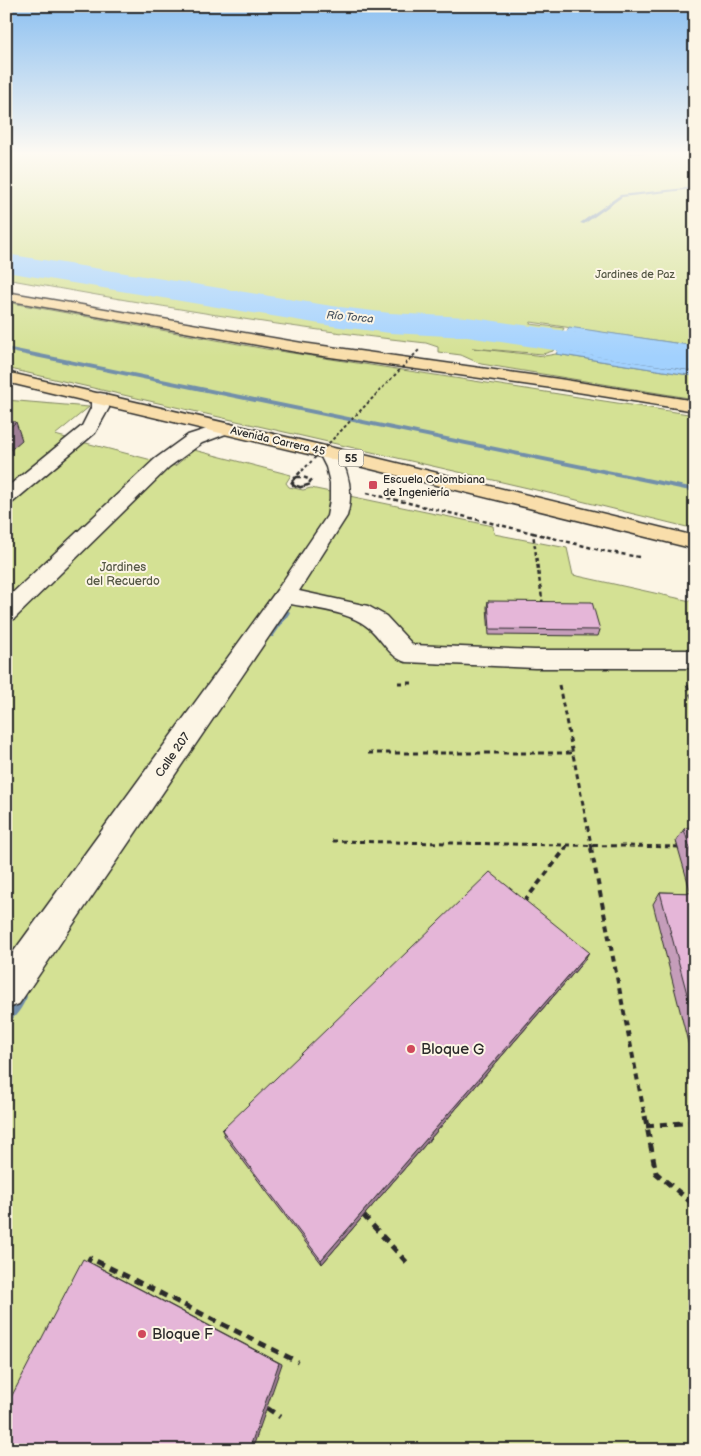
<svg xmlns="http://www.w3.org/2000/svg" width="701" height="1456" font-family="'Balsamiq Sans',sans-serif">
  <rect width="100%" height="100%" fill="#fcf5e5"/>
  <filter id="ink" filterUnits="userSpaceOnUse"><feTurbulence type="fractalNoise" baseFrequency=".02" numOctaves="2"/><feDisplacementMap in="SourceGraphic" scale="10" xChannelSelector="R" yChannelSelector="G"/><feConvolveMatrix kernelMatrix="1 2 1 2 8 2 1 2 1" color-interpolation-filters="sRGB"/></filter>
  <g filter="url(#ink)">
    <!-- green -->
    <g fill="#d4e194" stroke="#808660">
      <path d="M6,153H695V346L531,322L530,324L564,328L553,351L543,354L472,348L544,356L556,354L695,376V399L481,364L461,355L438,352V347L426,343C285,328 146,304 6,279Z"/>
      <polygon points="6,302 266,349 695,415 695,529 528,488 6,368"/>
      <polygon points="6,400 89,407 55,435 175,466 194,450 291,475 286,483 289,487 303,490 311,488 493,526 494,534 567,548 573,575 695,602 695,1450 6,1450"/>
    </g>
    <!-- water -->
    <polygon fill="#a2d1fe" stroke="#728faa" points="569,327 695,346 695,376 556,354"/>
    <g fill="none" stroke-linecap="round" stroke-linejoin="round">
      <!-- shore -->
      <g stroke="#5b6d7f" stroke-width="1">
        <polyline points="695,351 573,333 564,348 567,351 695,371"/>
        <polyline points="695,357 577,339 574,343 576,346 695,365"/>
      </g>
      <!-- stream -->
      <g fill="#728faa" fill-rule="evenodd">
        <polygon points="695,187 695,189 622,197 584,224 580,223 620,195"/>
        <polygon points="6,347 695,488 695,492 6,351"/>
        <polygon points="286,609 290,612 289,614 273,637 267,637 266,635 267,633 283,610"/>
        <path d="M20,991L25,992L27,997C23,1006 15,1019 6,1023C6,1010 6,996 20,991Z"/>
      </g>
      <!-- river -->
      <polygon fill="#a2d1fe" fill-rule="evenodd" points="6,254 332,306 390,313 467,317 695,349 695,371 467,337 390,333 332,326 6,272"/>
      <defs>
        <g id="minor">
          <polygon points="100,393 106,394 109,398 109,408 95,433 13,502 6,504 6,488 82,426 91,408 91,398 94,394"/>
          <polygon points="225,423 231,424 234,428 231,432 202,443 169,467 14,619 6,621 6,599 155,459 188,435"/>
          <path d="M328,447L335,449C349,470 354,492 347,516L299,591L368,606L386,616L413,645L535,650H695V668H535L406,662C389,657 382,639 369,628C349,611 315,609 291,604L19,1004L6,1009V962L277,590L327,516L330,500V483L326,467L319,453L321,449Z"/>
        </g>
        <g id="highway">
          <polygon points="6,292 302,343 559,379 695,401 695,411 559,389 302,353 6,300"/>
          <polygon points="6,372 368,456 695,536 695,549 367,468 6,382"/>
        </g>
      </defs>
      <!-- minor casing -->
      <use href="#minor" stroke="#2b2b2b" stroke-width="3"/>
      <!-- highway casing -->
      <use href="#highway" stroke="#2b2b2b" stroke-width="3"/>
      <!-- path-far3 -->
      <g stroke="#2b2b2b" stroke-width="2.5" stroke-dasharray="4 3" stroke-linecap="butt">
        <polygon points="297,477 303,477 311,480 308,485 300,487 293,485 293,480"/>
        <polyline points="293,480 291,484 298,488 311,484"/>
        <polyline points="367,493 533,533 543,606"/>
        <polyline points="533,533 604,551 639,557"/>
      </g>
      <!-- path-far2 -->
      <g stroke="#2b2b2b" stroke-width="3" stroke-dasharray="5 4" stroke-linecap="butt">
        <polyline points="398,683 413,683"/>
        <polyline points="559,685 592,849"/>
        <polyline points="687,685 695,705"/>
        <polyline points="368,753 573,753"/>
        <polyline points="332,841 682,847"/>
        <polyline points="565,849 567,846"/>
      </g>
      <!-- path-far1 -->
      <g stroke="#2b2b2b" stroke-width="4" stroke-dasharray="6 5" stroke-linecap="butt">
        <polyline points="591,848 645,1117"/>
        <polyline points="524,902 566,848"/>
      </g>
      <!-- path -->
      <g stroke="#2b2b2b" stroke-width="5" stroke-dasharray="8 6" stroke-linecap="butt">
        <polyline points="645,1116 656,1173 692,1203 695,1215"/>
        <polyline points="646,1126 695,1122"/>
        <polyline points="363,1215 410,1266"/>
        <polyline points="87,1264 90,1258 298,1362"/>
        <polyline points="267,1408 280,1417"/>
      </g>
      <!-- minor -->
      <use href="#minor" fill="#fcf5e5" fill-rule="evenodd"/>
      <!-- highway -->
      <use href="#highway" fill="#f9deab" fill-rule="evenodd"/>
      <!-- path-bridge-far1 -->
      <polyline stroke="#2b2b2b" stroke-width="2" stroke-dasharray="3 2.5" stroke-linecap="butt" points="302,471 420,349"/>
      <!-- path-bridge -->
      <polyline stroke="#2b2b2b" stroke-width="2.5" stroke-dasharray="4 3" stroke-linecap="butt" points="293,480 303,469"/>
    </g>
    <!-- wall -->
    <g fill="#c59dba" stroke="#2b2b2b">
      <polygon points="488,601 600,630 598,636 489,635 487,607"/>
      <polygon points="695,825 695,1070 653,904 660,892 691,893 676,841 684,829"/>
      <polygon points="584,961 322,1264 225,1137 222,1130"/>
    </g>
    <!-- shaded-wall -->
    <g fill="#a07f97" stroke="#2b2b2b">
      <polygon points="16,422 22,440 6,454 6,430"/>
      <polygon points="589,952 584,961 322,1264 321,1260"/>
      <polygon points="93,1264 282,1364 252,1450 249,1450"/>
    </g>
    <!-- building -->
    <g fill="#e5b6d8" stroke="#2b2b2b">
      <polygon points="6,421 16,422 6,430"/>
      <polygon points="488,601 592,602 600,630 490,629"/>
      <polygon points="695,825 695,865 684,829"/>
      <polygon points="490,872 589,952 321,1260 222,1130"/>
      <polygon points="660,892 695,893 695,1024"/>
      <polygon points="83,1259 279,1363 249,1450 6,1450 6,1407"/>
    </g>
  </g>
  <!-- sky -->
  <linearGradient id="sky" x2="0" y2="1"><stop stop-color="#8cc0f1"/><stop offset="0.43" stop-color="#fefaf3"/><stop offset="1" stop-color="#fefaf3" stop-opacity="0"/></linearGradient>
  <rect width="701" height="357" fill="url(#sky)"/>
  <!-- markers -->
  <g fill="#d1495b" stroke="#fcf5e5" stroke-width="2">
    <rect x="368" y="480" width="10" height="10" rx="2.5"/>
    <circle cx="411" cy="1049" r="5"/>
    <circle cx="142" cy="1334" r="5"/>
  </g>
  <g text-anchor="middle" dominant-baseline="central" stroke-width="4" stroke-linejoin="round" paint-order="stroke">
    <!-- far-park labels -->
    <g font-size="11" fill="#555845" stroke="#fcf5e5">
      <text x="635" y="274">Jardines de Paz</text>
    </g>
    <!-- far-water labels -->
    <g font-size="11" font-style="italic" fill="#495460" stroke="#fcf5e5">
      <text transform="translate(350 317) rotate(5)">Río Torca</text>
    </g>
    <!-- far-street labels -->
    <g font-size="11" fill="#2b2b2b" stroke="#fcf5e5">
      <text transform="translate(278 441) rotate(13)">Avenida Carrera 45</text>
    </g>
    <!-- shield labels -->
    <rect fill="#fcf5e5" stroke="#6a6863" stroke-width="1" x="338.5" y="449.5" width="25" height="17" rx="4"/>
    <g font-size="11" font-weight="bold" fill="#2b2b2b">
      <text x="351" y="458">55</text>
    </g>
    <!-- far-poi labels -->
    <g font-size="11" fill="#2b2b2b" stroke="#fcf5e5" text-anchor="start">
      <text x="383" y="479">Escuela Colombiana<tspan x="383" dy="13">de Ingeniería</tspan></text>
    </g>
    <!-- park labels -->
    <g font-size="12" fill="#555845" stroke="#fcf5e5">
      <text x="123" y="567">Jardines<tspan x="123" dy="14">del Recuerdo</tspan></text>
    </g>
    <!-- street labels -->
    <g font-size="12" fill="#2b2b2b" stroke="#fcf5e5">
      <text transform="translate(173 755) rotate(-55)">Calle 207</text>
    </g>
    <!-- near-poi labels -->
    <g font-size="15" fill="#2b2b2b" stroke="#fcf5e5" text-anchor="start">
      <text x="421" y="1049">Bloque G</text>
      <text x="152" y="1334">Bloque F</text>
    </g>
  </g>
  <!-- margin -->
  <rect width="701" height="1456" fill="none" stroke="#fcf5e5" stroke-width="25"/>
  <rect x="12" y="12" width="676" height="1431" fill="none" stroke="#2b2b2b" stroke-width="2" filter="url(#ink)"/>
</svg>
